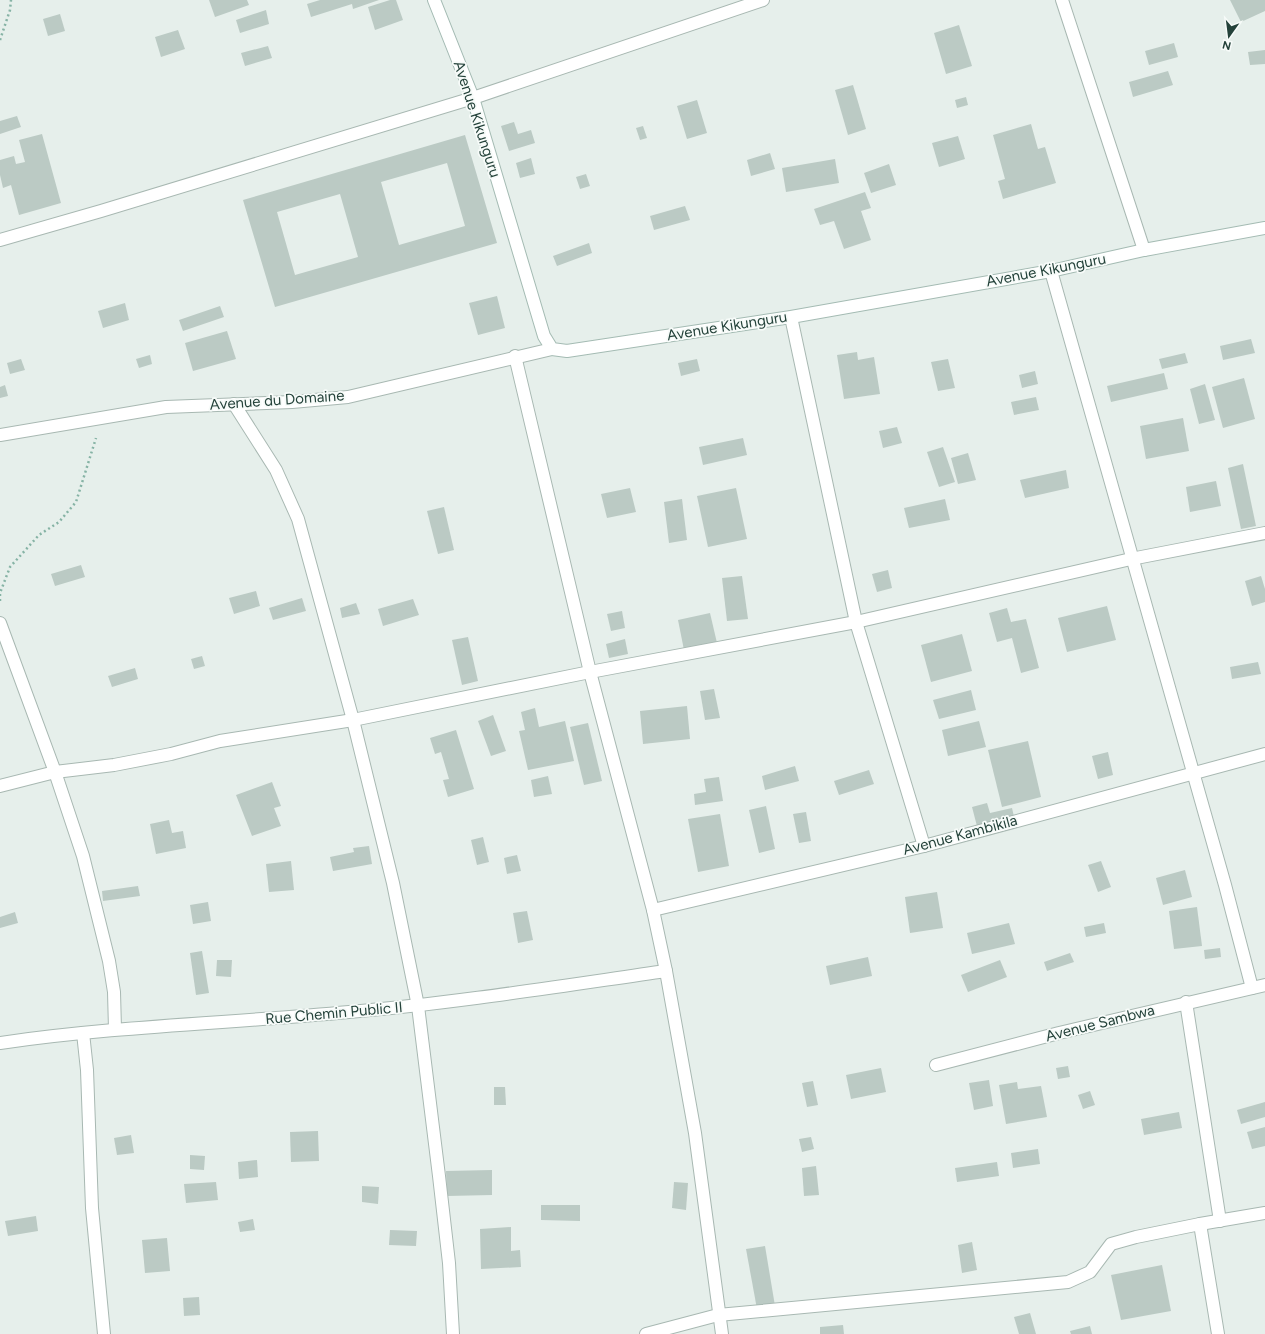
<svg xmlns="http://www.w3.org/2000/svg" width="1265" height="1334" font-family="Figtree,sans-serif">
  <rect width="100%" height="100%" fill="#e6efeb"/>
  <!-- building -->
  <g fill="#bbcac4" fill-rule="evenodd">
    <polygon points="209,0 247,0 249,5 215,17"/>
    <polygon points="320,0 379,0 353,9 352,4 311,17 307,4"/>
    <polygon points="390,0 396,0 403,20 375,30 368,7"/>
    <polygon points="1230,0 1265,0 1265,11 1241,22"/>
    <polygon points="266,10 269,24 240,33 236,20"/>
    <polygon points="60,14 65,31 48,36 43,19"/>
    <polygon points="959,25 972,66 946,74 934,33"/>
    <polygon points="178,30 185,49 161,57 155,37"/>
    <polygon points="1174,43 1178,57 1149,65 1145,51"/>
    <polygon points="268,46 272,58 245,66 241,53"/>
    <polygon points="1265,50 1265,64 1250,65 1248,52"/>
    <polygon points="1168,71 1173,85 1133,97 1129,82"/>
    <polygon points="853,85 866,129 848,135 835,90"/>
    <polygon points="966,97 968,105 957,108 955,100"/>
    <polygon points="697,100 707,133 687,139 677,106"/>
    <polygon points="17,116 21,127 0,134 0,121"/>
    <polygon points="514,122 518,134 531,130 535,143 509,151 501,126"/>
    <polygon points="1031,124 1038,149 1045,147 1056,183 1003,199 998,181 1005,179 993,135"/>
    <polygon points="643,126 647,138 640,140 636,128"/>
    <polygon points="42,134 61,203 19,215 11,185 3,188 0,175 0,160 14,156 16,164 25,162 19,140"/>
    <path d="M465,135L497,243L275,307L243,200ZM447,163L465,226L399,245L381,182ZM340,194L358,257L295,275L277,212Z"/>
    <polygon points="958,136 965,159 939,167 932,143"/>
    <polygon points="770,153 775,169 751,176 747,160"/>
    <polygon points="531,158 535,174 520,178 516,163"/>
    <polygon points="835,159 839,183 786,192 782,168"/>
    <polygon points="889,164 896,185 871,193 864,173"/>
    <polygon points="586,174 590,186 580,189 576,177"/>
    <polygon points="865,192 871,208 861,211 871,240 844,249 834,221 820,225 814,209"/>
    <polygon points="685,206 690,220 654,230 650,216"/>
    <polygon points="589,243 592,253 557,266 553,256"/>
    <polygon points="497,296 505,328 478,335 469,303"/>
    <polygon points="125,303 129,320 103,328 98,311"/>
    <polygon points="220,306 224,317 183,331 179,320"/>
    <polygon points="227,331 236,359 193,371 185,343"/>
    <polygon points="1251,339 1255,353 1223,360 1220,346"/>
    <polygon points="857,352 858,360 874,357 880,394 844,399 837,355"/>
    <polygon points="1185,353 1188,363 1162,369 1159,359"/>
    <polygon points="150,355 152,364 139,368 136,359"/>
    <polygon points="21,359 25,370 10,374 7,363"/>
    <polygon points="697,359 700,371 681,376 678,363"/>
    <polygon points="948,359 955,388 938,391 931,362"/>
    <polygon points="1035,371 1038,384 1022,388 1019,375"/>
    <polygon points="1164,373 1168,389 1111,402 1107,386"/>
    <polygon points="1244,378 1255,419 1223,428 1212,387"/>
    <polygon points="1205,384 1215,420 1199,424 1190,389"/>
    <polygon points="5,385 8,396 0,398 0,387"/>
    <polygon points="1036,397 1039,410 1014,415 1011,402"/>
    <polygon points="1183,418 1189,451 1146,459 1140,426"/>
    <polygon points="897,427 902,443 883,448 879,431"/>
    <polygon points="743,438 747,455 703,465 699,447"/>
    <polygon points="943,447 955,482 939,487 927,452"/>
    <polygon points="968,453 976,480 958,484 951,458"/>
    <polygon points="1243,464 1256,526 1241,529 1228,468"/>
    <polygon points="1066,470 1069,488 1025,498 1020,480"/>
    <polygon points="1216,481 1221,506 1190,512 1186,487"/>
    <polygon points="630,488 636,512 607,518 601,494"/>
    <polygon points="736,488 747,539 708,547 697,496"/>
    <polygon points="682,499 687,540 669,543 664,502"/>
    <polygon points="945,499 950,520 909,528 904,508"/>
    <polygon points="444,507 454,550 438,554 427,511"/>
    <polygon points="81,565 85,577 55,586 51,574"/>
    <polygon points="888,570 892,588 877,592 872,574"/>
    <polygon points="742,576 748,619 727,621 722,578"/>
    <polygon points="1261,576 1265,589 1265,602 1252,606 1245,581"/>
    <polygon points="256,591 260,606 234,614 229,598"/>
    <polygon points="302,598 306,611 273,620 269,608"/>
    <polygon points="413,599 419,615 383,626 378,609"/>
    <polygon points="356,603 360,614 342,618 340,608"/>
    <polygon points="1107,606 1116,640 1067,652 1058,618"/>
    <polygon points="1007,608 1011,622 1026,619 1039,668 1021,673 1012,638 997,642 989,613"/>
    <polygon points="622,611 625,628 611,631 607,614"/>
    <polygon points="710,613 717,643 684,650 678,620"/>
    <polygon points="962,634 972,671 931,682 921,645"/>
    <polygon points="468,637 478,681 462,685 452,640"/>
    <polygon points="625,639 628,654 609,658 606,644"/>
    <polygon points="202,656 205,666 194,669 191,659"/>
    <polygon points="1258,662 1261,674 1232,679 1230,667"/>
    <polygon points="135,668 138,679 112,687 108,676"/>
    <polygon points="714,689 720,718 705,720 700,691"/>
    <polygon points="971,690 976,710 939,719 933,700"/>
    <polygon points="687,706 690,739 643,744 640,711"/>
    <polygon points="535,708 539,727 565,721 574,761 528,770 519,731 525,730 521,712"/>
    <polygon points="493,715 506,751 491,756 478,721"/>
    <polygon points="979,721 986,747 948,756 942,730"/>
    <polygon points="588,723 602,781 584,785 570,727"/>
    <polygon points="456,730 474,789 448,797 443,780 449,779 441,752 435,754 430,738"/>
    <polygon points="1028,741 1041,797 1002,807 988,750"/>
    <polygon points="1108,752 1113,775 1098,779 1092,756"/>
    <polygon points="795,766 799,781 765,790 762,776"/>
    <polygon points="869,770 874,784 839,795 834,781"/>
    <polygon points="548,776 552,794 534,797 531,780"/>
    <polygon points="719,777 723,801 695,805 694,794 706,792 704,779"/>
    <polygon points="272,782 281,806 274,808 281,826 252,836 236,795"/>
    <polygon points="987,803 990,813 1012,808 1015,821 978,830 972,807"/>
    <polygon points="766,806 775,849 759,853 749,810"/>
    <polygon points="806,812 811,841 799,843 793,814"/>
    <polygon points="720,814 729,866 698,872 688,819"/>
    <polygon points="169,820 172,833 183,831 186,848 156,854 150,824"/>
    <polygon points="483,837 489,862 477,865 471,840"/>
    <polygon points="369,846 372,864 333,871 330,857 354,852 353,848"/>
    <polygon points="517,855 521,871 507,874 504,858"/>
    <polygon points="291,861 294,890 269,892 266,864"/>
    <polygon points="1101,861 1111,887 1098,892 1088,865"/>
    <polygon points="1185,870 1192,897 1163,905 1156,878"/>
    <polygon points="138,886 140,896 103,901 102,891"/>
    <polygon points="937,892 943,928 910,933 905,897"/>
    <polygon points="208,902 211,921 193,924 190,905"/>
    <polygon points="1197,907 1202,946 1174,949 1169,911"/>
    <polygon points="527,911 533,940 518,943 513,913"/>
    <polygon points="15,912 18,923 0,928 0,917"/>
    <polygon points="1009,923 1015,944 972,954 967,933"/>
    <polygon points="1104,923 1106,933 1086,937 1084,927"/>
    <polygon points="1220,948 1221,957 1205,959 1204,950"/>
    <polygon points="202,951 209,993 196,995 190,953"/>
    <polygon points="1070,953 1074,962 1047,971 1044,962"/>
    <polygon points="868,957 872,976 830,985 826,966"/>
    <polygon points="217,960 232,960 231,977 216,976"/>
    <polygon points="1000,960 1007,977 968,992 961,975"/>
    <polygon points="1068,1066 1070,1077 1058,1079 1056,1068"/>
    <polygon points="881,1068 886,1092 851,1099 846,1075"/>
    <polygon points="989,1080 993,1106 974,1110 969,1083"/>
    <polygon points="813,1081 818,1105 807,1107 802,1083"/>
    <polygon points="1017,1082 1018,1089 1041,1086 1047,1117 1006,1124 999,1085"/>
    <polygon points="494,1087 505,1087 506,1105 494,1105"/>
    <polygon points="1090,1091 1095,1105 1083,1109 1078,1095"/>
    <polygon points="1265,1102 1265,1117 1241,1124 1237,1110"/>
    <polygon points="1179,1112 1182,1128 1144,1135 1141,1119"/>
    <polygon points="1265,1127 1265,1146 1252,1149 1247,1132"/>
    <polygon points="318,1131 319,1161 291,1162 290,1132"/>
    <polygon points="131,1135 134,1153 117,1155 114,1138"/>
    <polygon points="811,1137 814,1149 802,1152 799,1139"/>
    <polygon points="1038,1149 1040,1164 1013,1168 1011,1153"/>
    <polygon points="190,1155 205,1156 204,1170 190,1169"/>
    <polygon points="257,1160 258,1177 239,1179 238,1162"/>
    <polygon points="997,1162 999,1176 957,1182 955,1168"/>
    <polygon points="816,1166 819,1195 804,1196 802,1168"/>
    <polygon points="492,1170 492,1195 447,1196 446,1171"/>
    <polygon points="216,1182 218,1200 186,1203 184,1184"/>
    <polygon points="674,1182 688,1183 686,1210 672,1208"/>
    <polygon points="362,1186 379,1187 378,1204 362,1202"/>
    <polygon points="541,1205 580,1205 580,1221 541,1220"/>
    <polygon points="36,1216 38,1231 8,1236 5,1221"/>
    <polygon points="253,1219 255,1230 240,1232 238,1222"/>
    <polygon points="511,1227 511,1251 520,1250 521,1267 481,1269 480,1229"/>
    <polygon points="390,1230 417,1231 416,1246 389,1245"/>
    <polygon points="167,1238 170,1271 145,1273 142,1240"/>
    <polygon points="972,1242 977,1270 962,1273 958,1245"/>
    <polygon points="765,1246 775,1306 757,1309 746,1249"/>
    <polygon points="1162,1265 1171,1311 1121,1320 1111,1275"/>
    <polygon points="199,1297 200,1315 184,1316 183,1298"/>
    <polygon points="1030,1313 1036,1334 1019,1334 1014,1317"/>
    <polygon points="843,1325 844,1334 820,1334 820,1327"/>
    <polygon points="1090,1326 1092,1334 1071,1334 1070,1331"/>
  </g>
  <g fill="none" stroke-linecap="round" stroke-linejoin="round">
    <defs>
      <g id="street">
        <polyline points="1062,0 1144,250"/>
        <polyline points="0,240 101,211 473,98 763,0"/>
        <polyline points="1051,271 1225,885 1252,988"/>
        <polyline points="791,317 856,622 924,846"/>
        <polyline points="515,356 590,672 653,910 666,971 695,1133 722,1334"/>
        <polyline points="234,404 276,470 298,519 353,720 393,883 418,1006 439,1176 449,1263 453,1334"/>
        <polyline points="0,435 166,407 292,402 348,397 552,349"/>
        <polyline points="0,623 55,772 83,856 109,961 114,992 115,1029"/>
        <polyline points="0,786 55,772 114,765 171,754 220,741 353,720 590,672 856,622 1131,559 1265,533"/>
        <polyline points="653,910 924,846 1265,754"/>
        <polyline points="1186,1002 1220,1221"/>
        <polyline points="83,1033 87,1070 92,1208 104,1334"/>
        <path d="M0,1043C116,1026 233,1023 349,1012C455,1003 561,986 666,971"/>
        <polyline points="936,1065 1059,1033 1265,985"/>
        <polyline points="646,1334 718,1315 1068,1282 1090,1272 1111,1244 1136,1237 1200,1224"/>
        <polyline points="1218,1334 1200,1224 1265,1213"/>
      </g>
      <polyline id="secondary" points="434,0 473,98 544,336 552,349 567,351 791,317 1051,271 1144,250 1265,228"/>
    </defs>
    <!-- street casing -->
    <use href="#street" stroke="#a8b8b2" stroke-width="14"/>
    <!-- secondary casing -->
    <use href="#secondary" stroke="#a4bbb3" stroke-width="14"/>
    <!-- path -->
    <g stroke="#86b3a5" stroke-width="2.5" stroke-dasharray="2 3" stroke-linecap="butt">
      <polyline points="0,40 10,10 11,0"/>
      <polyline points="0,601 0,593 10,567 39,535 59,522 76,502 96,438"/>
    </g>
    <!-- street -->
    <use href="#street" stroke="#fff" stroke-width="12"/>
    <!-- secondary -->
    <use href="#secondary" stroke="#fff" stroke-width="12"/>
  </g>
  <g text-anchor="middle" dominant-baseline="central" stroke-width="3.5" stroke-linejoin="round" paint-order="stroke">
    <!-- street labels -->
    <g font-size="15" fill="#24423a" stroke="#f7fbf9">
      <text transform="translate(477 119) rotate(72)">Avenue Kikunguru</text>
      <text transform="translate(1046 270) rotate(-11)">Avenue Kikunguru</text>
      <text transform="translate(727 326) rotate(-9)">Avenue Kikunguru</text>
      <text transform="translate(277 400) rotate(-4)">Avenue du Domaine</text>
      <text transform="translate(960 835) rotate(-15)">Avenue Kambikila</text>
      <text transform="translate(334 1013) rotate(-5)">Rue Chemin Public II</text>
      <text transform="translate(1100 1023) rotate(-14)">Avenue Sambwa</text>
    </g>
  </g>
  <!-- north arrow -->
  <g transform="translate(1229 36) rotate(194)" stroke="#f7fbf9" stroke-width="3" paint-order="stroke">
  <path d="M0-3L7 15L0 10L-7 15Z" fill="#24423a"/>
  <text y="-6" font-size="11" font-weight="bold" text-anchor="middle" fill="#24423a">N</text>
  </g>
</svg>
